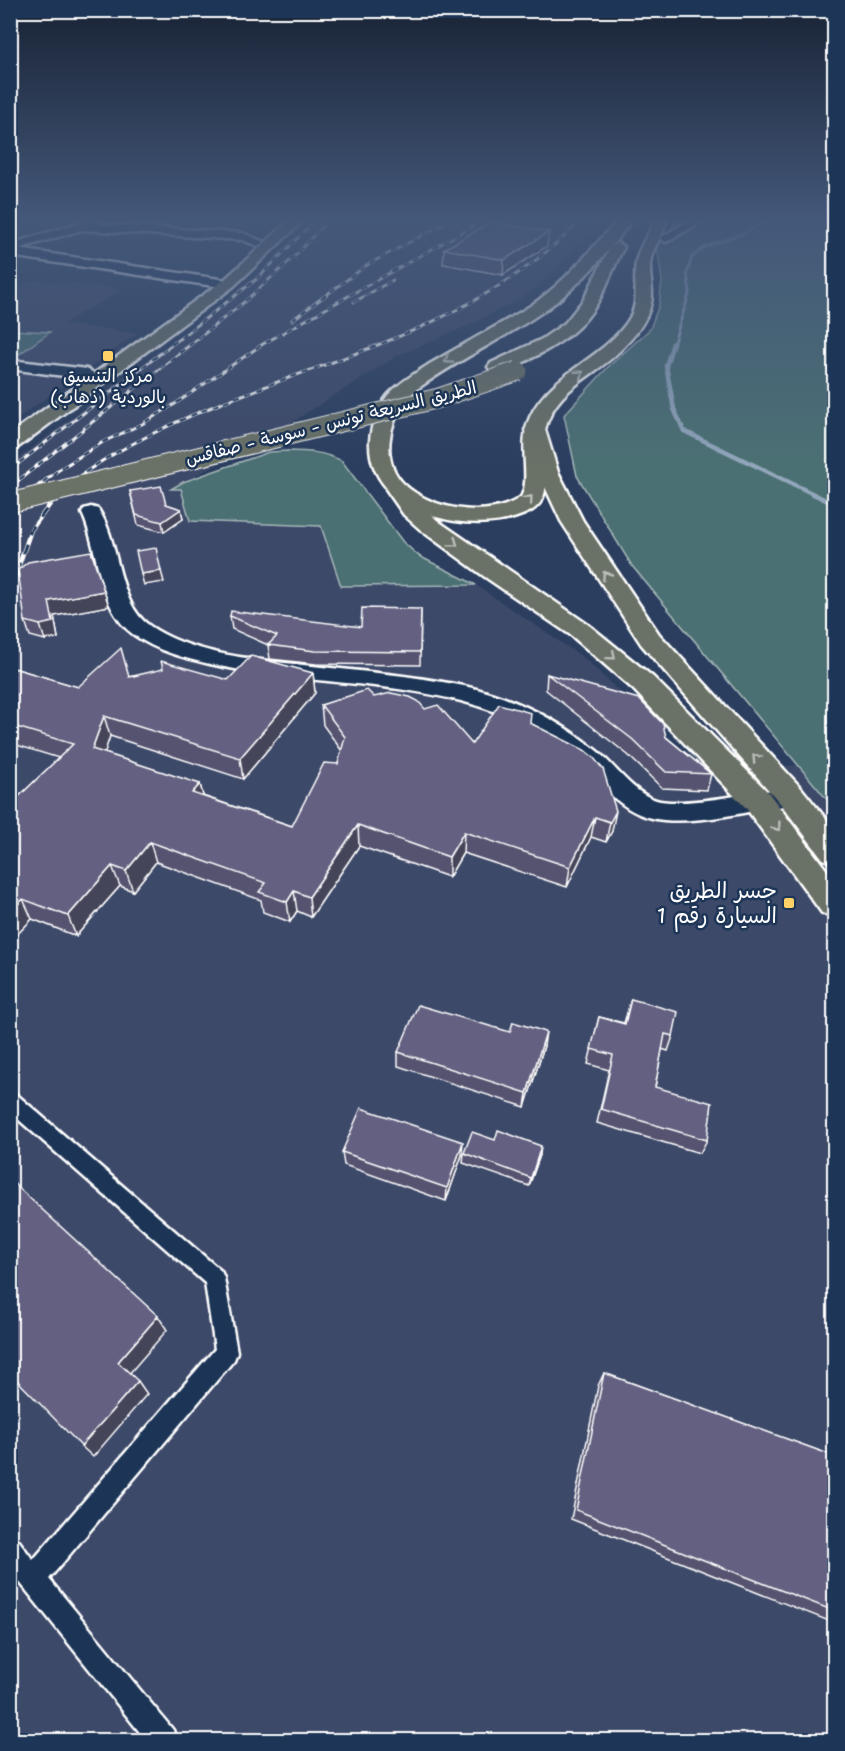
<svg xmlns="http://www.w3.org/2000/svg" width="845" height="1751" font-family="'Shantell Sans','Playpen Sans Arabic',sans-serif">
  <rect width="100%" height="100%" fill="#2b3e5f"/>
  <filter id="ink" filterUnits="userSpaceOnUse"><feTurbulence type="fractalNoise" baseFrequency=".0167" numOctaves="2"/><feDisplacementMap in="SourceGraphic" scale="12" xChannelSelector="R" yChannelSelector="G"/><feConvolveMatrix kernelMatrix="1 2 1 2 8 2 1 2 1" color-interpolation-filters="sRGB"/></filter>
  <g filter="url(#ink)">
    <!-- built -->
    <g fill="#3c4869">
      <polygon points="311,221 603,221 539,286 520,299 468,326 397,356 267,438 172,488 181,488 190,521 321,526 341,586 476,585 584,658 704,772 799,765 834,808 834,1740 11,1740 11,464 225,301 252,278"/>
      <polygon points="37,280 124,289 63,324 138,333 11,423 10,360 49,333 11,330 11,287"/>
    </g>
    <!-- green -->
    <g fill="#4c7073" stroke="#a6b8b9" stroke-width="1.5">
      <polygon points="677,221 834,221 834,808 632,566 577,476 564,415 607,368 650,329 659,305 662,281 657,246"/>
      <polygon points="10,330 11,330 50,332 11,360"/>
      <path d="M288,451C308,451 324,452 342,461L403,542L419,556L476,585L341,586L321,526L190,521L181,489H171L183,482L269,452Z"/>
    </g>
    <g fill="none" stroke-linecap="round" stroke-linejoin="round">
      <!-- stream-far2 -->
      <polyline stroke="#92a7bc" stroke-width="3" points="673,345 690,291 687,274 692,257 705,247 747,232 767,221"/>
      <!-- stream-far1 -->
      <polyline stroke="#92a7bc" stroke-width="4.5" points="673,343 666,366 674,409 684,431 834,504"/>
      <!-- stream -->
      <polyline stroke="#92a7bc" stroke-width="5" points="831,503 834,504"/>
      <defs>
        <polygon id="service" points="10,1092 16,1094 221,1271 224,1278 237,1352 234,1360 49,1579 173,1730 176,1740 146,1740 10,1570 10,1538 19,1541 33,1560 215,1349 205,1283 10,1112"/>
        <g id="minor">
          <polygon points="86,221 102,221 99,224 243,233 264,242 258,246 242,240 81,230 18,249 233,281 234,284 228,288 10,256 10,244"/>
          <polygon points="688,221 702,221 670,240 666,242 660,238"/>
          <polygon points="10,360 87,369 95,374 87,379 10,369"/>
          <path d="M91,507L98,509C121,543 116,603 150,626C193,655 253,659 303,665C357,671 411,675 464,686C513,697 559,720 597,751C615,766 633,793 656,800C682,808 761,791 791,787L800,790L804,796L800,802L791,805C751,810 690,827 652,818C618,811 599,779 573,758C541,732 502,711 461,701C379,680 293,683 210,664C184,658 157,651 134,635C97,609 100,551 82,513L84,509Z"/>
        </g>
        <polygon id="primary" points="289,221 303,221 234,286 17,448 10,450 10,434 224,280"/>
        <g id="trunk">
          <polygon points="535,424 542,426 545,430 558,472 583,521 659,634 802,789 834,829 834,863 823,859 780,803 641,644 561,521 538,472 525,430 528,426"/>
          <path d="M397,483C406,485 428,512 438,521L590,626L653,677L768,792L834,880V917L822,913L746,808L633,689L572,636L485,577L422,531L404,515L386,489L389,484Z"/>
        </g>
        <g id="motorway">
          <path d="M617,221H631C610,250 584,280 556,302C513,335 461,357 417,389C391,410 377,458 404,484C431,510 490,520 521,497C532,478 517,445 530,417C550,373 602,360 628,321C642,300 631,280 637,258C640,245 649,234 654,221H666C664,234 654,245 651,258C648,270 652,282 652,294C652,319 630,342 612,358C591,376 562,389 550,416C544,428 542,443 543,456C545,476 552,500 529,512C475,539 367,515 370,441C371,424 378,408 388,395C399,383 414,374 428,365C461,345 497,327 530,306C565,283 589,251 617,221Z"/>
          <path d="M617,243L624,247C615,263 609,282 600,298C584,329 557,346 526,361C515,366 503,374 491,371L488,367L491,363L542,339L565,323L584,299L610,247Z"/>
        </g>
      </defs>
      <!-- service casing -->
      <use href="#service" stroke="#fff" stroke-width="5"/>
      <!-- minor casing -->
      <use href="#minor" stroke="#fff" stroke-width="5"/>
      <!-- primary casing -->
      <use href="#primary" stroke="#fff" stroke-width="5"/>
      <!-- trunk casing -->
      <use href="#trunk" stroke="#fff" stroke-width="5"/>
      <!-- motorway casing -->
      <use href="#motorway" stroke="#fff" stroke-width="5"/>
      <!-- service -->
      <use href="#service" fill="#1d3557" fill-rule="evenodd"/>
      <!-- minor -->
      <use href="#minor" fill="#1d3557" fill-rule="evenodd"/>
      <!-- primary -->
      <use href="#primary" fill="#6a7166" fill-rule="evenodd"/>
      <!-- trunk -->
      <use href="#trunk" fill="#6a7166" fill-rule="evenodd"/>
      <!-- motorway -->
      <use href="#motorway" fill="#6a7166" fill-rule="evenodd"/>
      <defs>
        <g id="rail-far1">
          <polyline points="354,302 393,280"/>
          <polyline points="292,320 367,265 449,221"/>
          <polyline points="10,470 258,278 311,225"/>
          <polyline points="10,487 243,303 293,258 327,221"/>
          <polyline points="14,504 60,469 103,442 142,424 175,404 263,344 482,221"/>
          <path d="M49,504C80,470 121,449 162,429C284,370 427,345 536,260C552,247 567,236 580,221"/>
        </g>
        <g id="rail">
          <polyline points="10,507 16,503"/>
          <polyline points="10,591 31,530 51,503"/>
        </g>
      </defs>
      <!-- rail-far1 casing -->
      <use href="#rail-far1" stroke="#fff" stroke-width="3"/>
      <!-- rail casing -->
      <use href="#rail" stroke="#fff" stroke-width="4.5"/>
      <!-- rail-far1 -->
      <use href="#rail-far1" stroke="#1d3557" stroke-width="2" stroke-dasharray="6" stroke-linecap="butt"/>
      <!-- rail -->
      <use href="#rail" stroke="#1d3557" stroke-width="3" stroke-dasharray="10" stroke-linecap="butt"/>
      <defs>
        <polyline id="motorway-bridge" points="10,503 439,398 518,371"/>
      </defs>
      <!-- motorway-bridge casing -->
      <use href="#motorway-bridge" stroke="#fff" stroke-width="21" stroke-linecap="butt"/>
      <!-- motorway-bridge -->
      <use href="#motorway-bridge" stroke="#6a7166" stroke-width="19"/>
    </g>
    <!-- wall -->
    <g fill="#55536f" stroke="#fff" stroke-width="1.5">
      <polygon points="549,232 547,246 503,275 443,264 444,249"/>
      <polygon points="130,491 166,504 181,509 183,519 164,532 138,525"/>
      <polygon points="104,591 109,606 54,616 58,638 45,640 30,636 25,621"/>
      <polygon points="421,609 420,665 316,664 270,659 268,645 232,629 230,616 361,627"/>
      <polygon points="10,667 78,687 129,676 228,680 313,673 315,693 243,779 110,736 104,753 200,784 203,796 292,826 338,764 342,751 323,725 321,705 374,697 425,709 472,744 530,723 603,769 612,831 606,842 591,837 567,887 463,853 449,877 359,846 311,917 297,911 290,922 263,912 261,900 156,862 133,891 120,886 76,936 32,919 10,942 10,805 59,758 10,743"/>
      <polygon points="547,674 666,737 711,774 707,790 662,788 628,755 546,690"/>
      <polygon points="631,999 673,1036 668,1051 662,1049 655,1087 707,1140 700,1153 597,1123 609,1070 588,1064 599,1017 624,1023"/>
      <polygon points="544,1046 525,1107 398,1066 398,1052"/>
      <polygon points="495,1140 540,1155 529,1186 463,1163 464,1153"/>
      <polygon points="342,1152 462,1155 446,1201 344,1165"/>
      <polygon points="604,1373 834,1456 834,1623 571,1519 598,1386"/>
    </g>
    <!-- shaded-wall -->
    <g fill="#45445a" stroke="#fff" stroke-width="1.5">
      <polygon points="549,232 547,246 503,275 504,260"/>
      <polygon points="181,509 183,519 164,532 162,522"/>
      <polygon points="161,571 164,582 144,585 141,574"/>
      <polygon points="104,591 109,606 54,616 58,638 45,640 40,625 49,601"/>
      <polygon points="313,673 315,693 243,779 240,758"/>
      <polygon points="104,716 110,736 99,770 92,749"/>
      <polygon points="200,784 205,804 192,793"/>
      <polygon points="616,811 612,831 606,842 610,822"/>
      <polygon points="595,817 591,837 567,887 570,867"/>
      <polygon points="358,825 359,846 311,917 309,897"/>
      <polygon points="464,832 463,853 449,877 449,857"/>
      <polygon points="150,842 156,862 133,891 126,871"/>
      <polygon points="112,866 120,886 76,936 68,916"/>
      <polygon points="294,891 297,911 290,922 287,902"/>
      <polygon points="23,899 32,919 10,942 10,912"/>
      <polygon points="546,1032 544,1046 525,1107 527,1093"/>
      <polygon points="463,1142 462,1155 446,1201 447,1188"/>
      <polygon points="541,1146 540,1155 529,1186 531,1178"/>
      <polygon points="158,1316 167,1330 128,1375 118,1362"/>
      <polygon points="138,1381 147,1394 93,1457 81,1446"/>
    </g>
    <!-- building -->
    <g fill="#636181" stroke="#fff" stroke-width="1.5">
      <polygon points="491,222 549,232 504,260 444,249"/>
      <polygon points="161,486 166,504 181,509 162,522 136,515 130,491"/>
      <polygon points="156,548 161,571 141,574 136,551"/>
      <polygon points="91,551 104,591 49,601 53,622 40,625 25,621 18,570 28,562"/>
      <polygon points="362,608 421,609 420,652 315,651 268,645 277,636 230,616 231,611 361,627"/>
      <polygon points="121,648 129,677 163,669 161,661 228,680 251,656 313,673 240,758 104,716 92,749 200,784 192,793 292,826 324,763 338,764 345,737 321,705 367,690 374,697 391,693 410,697 418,701 425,709 438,705 472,744 499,704 531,713 530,723 584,750 593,757 603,769 616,811 610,822 595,817 570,867 464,832 449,857 358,825 309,897 294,891 287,902 259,892 266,883 150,842 126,871 112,866 68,916 23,899 10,912 10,805 73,744 10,725 10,667 78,687"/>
      <polygon points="547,674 639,699 663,724 666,737 711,774 666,772 632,739"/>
      <polygon points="631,999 678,1012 673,1036 665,1034 655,1087 712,1103 707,1140 601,1109 613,1055 591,1049 599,1017 625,1024"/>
      <polygon points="418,1005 510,1032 513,1022 546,1032 527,1093 398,1052"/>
      <polygon points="361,1108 463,1142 447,1188 342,1152"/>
      <polygon points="498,1130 541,1146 531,1178 464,1153 472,1132 495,1140"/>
      <polygon points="10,1180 158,1316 118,1362 138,1381 81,1446 10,1373"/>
      <polygon points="604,1373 834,1456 834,1611 576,1510"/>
    </g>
    <!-- one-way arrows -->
    <defs><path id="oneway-chevron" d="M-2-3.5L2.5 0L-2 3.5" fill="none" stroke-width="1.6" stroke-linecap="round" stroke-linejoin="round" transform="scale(1.5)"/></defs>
    <g stroke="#bcbfba">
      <use href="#oneway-chevron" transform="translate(448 360) rotate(147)"/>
      <use href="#oneway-chevron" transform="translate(580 374) rotate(-38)"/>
      <use href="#oneway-chevron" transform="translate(529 499) rotate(-50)"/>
      <use href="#oneway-chevron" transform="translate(454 543) rotate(36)"/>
      <use href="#oneway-chevron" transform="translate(606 575) rotate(-124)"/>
      <use href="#oneway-chevron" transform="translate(612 656) rotate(40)"/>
      <use href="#oneway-chevron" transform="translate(756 758) rotate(-133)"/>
      <use href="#oneway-chevron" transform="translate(777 827) rotate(53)"/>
    </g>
  </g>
  <!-- sky -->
  <linearGradient id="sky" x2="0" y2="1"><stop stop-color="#182234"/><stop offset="0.47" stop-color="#44587a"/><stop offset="1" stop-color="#44587a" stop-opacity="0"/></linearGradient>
  <rect width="845" height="466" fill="url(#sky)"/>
  <!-- markers -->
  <g fill="#ffd166" stroke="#1d3557" stroke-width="2">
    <rect x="102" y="350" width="12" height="12" rx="3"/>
    <rect x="783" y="897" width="12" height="12" rx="3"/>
  </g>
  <g text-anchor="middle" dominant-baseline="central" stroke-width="5" stroke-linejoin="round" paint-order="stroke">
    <!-- far-poi labels -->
    <g font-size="18" fill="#fff" stroke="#1d3557">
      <text x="108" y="376">مركز التنسيق<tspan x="108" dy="21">بالوردية (ذهاب)</tspan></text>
    </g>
    <!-- far-street labels -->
    <g font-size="18" fill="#fff" stroke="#1d3557">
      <text transform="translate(331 423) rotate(-14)">الطريق السريعة تونس - سوسة - صفاقس</text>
    </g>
    <!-- poi labels -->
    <g font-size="22" fill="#fff" stroke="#1d3557" text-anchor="end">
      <text x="777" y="890">جسر الطريق<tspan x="777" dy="25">السيارة رقم 1</tspan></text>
    </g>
  </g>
  <!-- margin -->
  <rect width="845" height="1751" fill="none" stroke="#1d3557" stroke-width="36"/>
  <rect x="18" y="18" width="809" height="1715" fill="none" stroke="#fff" stroke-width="2" filter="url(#ink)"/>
</svg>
